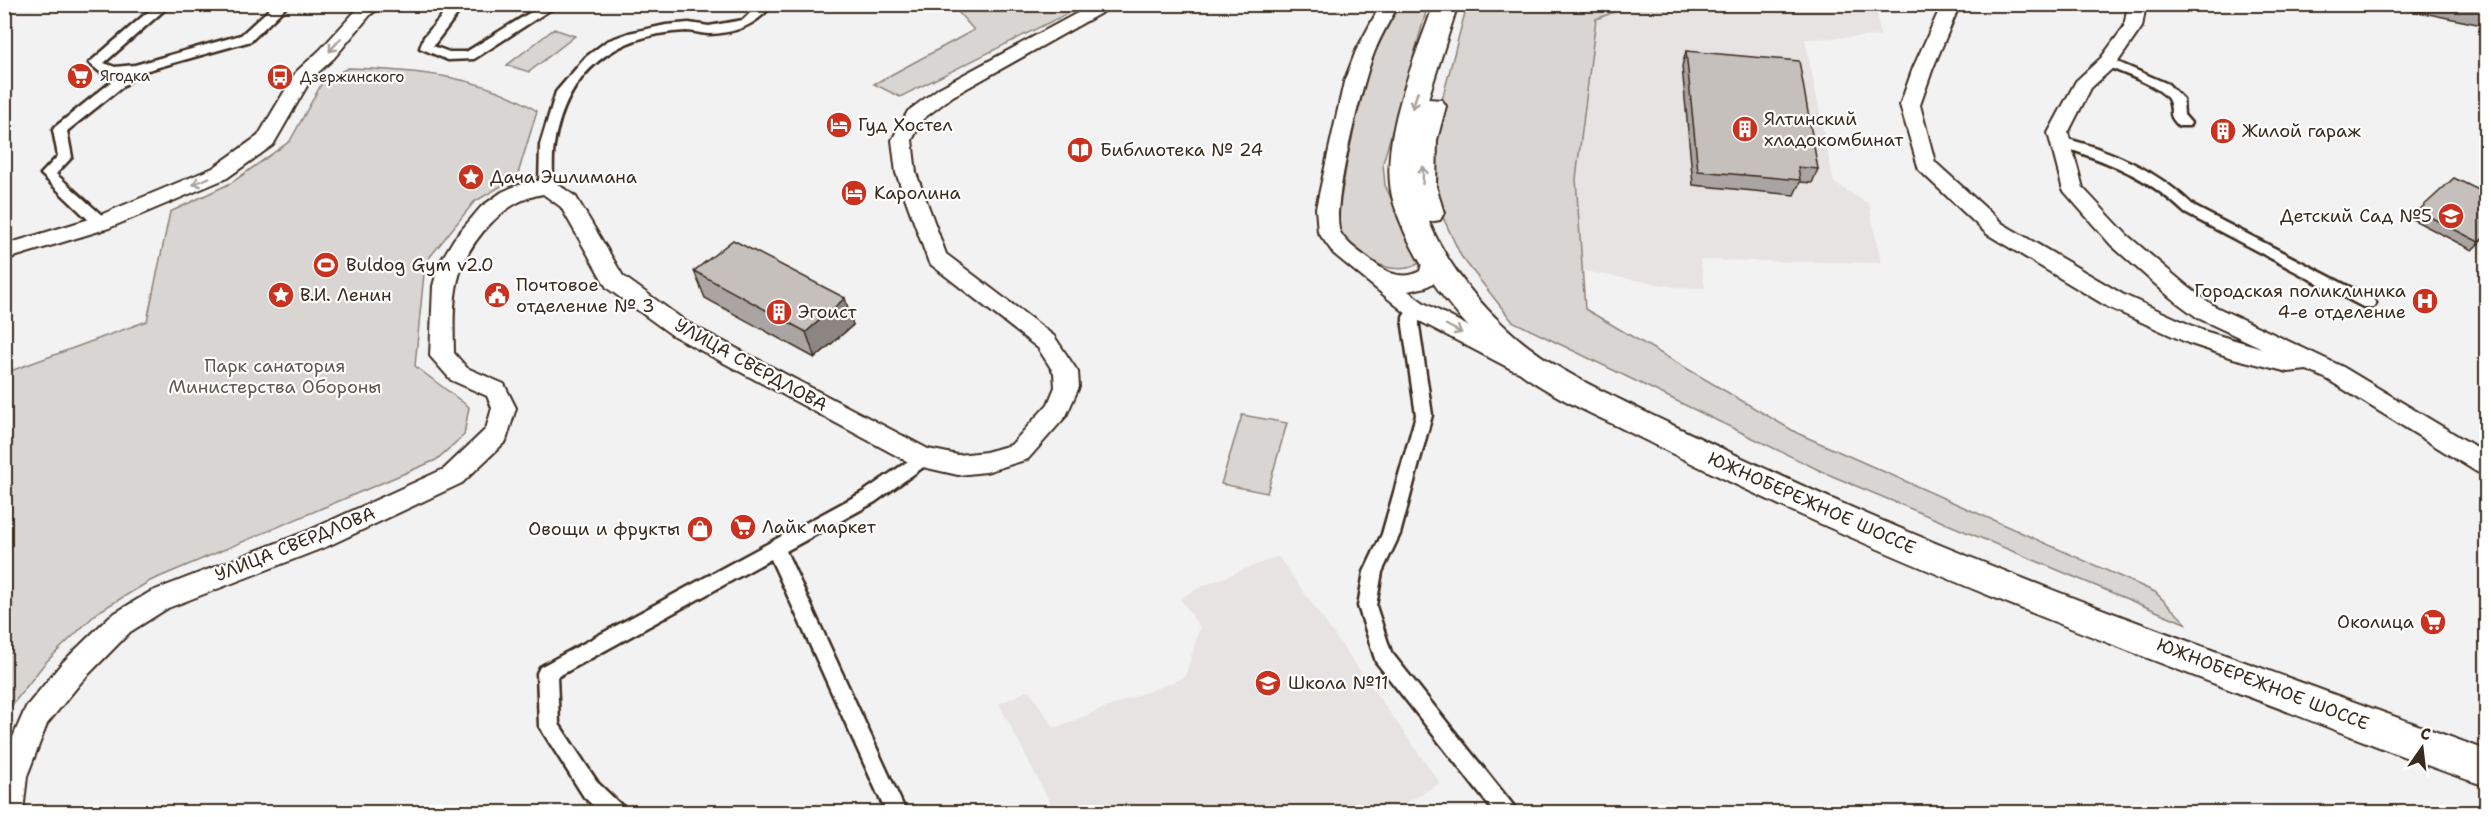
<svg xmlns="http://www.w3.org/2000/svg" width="2491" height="817" font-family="'Shantell Sans',sans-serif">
  <rect width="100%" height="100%" fill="#f3f2f2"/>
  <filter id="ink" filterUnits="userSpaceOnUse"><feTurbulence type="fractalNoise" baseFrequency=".0167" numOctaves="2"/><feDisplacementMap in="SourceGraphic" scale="12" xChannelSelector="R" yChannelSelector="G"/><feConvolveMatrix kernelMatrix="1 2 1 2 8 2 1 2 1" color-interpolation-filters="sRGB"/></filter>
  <g filter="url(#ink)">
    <!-- built -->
    <g fill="#e6e3e2">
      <polygon points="1632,5 1876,5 1880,36 1805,39 1834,183 1869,204 1881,263 1700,260 1705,288 1675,287 1583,271 1576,179 1596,18"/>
      <polygon points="1278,556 1440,783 1391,812 1055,812 999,704 1029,690 1054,728 1185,677 1200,627 1180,599 1198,588"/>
    </g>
    <!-- green -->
    <g fill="#d8d5d2" stroke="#8a8078" stroke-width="1.5">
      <polygon points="952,5 1084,5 900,97 874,84 974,30"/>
      <path d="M1396,5H1428L1383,163L1385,185L1417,255L1418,264C1387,280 1353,252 1336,227C1347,166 1354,103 1373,44C1377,30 1391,20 1396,5Z"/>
      <polygon points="1467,5 1632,5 1596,19 1576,179 1585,309 1797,433 2155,592 2187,624 1825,473 1512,321 1461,256 1433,196 1434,130"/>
      <polygon points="554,29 575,36 529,72 507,65"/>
      <path d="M348,68C412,70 483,75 537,111L517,177L474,202L425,263L415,366L469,407L464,435L436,460L150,581L98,612L45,663L5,714V373L147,321L170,212L231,183L290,141L323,81Z"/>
      <polygon points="1242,415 1287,423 1267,493 1221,484"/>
    </g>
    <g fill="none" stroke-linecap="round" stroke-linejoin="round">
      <defs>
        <g id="street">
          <polygon points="157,4 171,4 104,63 115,67 135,65 241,35 275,4 289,4 251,41 141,72 67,131 72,157 56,174 106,219 108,223 101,228 96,227 41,174 58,156 53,130 55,127 120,75 100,72 89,63"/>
          <polygon points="452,4 465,4 433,46 449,52 466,52 544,4 559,4 474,59 448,60 420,48 424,37"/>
          <path d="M759,4H773C756,25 736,33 709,34C702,34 694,31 686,31C614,34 566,72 554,145C552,158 553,173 553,186L551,189H541L539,186L540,145L556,92L586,57L607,41L629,33L666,25L689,23L709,26L743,20Z"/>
          <path d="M2108,58L2168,84L2183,99L2184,115L2191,123L2189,126H2179C2166,113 2174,114 2169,101C2164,87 2117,71 2103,65L2101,62Z"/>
          <path d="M2060,137C2111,150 2157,170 2195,207L2373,299L2376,303L2373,307H2363L2185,213C2143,173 2109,163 2055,144L2053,141L2055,138Z"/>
          <polygon points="1416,303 1421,305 1424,309 1419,317 1419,326 1432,415 1400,534 1382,572 1376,606 1391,652 1513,805 1516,812 1494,812 1376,662 1358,606 1364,572 1382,534 1416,415 1403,326 1403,317 1411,305"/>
          <polygon points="923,451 929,453 931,458 929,463 875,502 786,551 906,812 886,812 771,559 557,677 559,724 598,783 621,805 624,812 600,812 584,797 539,726 537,673 540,667 863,492"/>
        </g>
        <g id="secondary">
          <polygon points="362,4 385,4 371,14 334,58 311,79 273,145 227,178 109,228 4,260 4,245 93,218 213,168 258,136 296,72 320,50"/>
          <path d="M1094,4H1117L953,96L923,119L912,140L916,173L946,254L1054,336L1078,372L1079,387L1066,416L1028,459L986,472L958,475L914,465L672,335L607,288L561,207L543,194C521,198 506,208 491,223C451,264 453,300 454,353L467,368L504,384L516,408L506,441L462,483L328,546L168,608L130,632L82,681L47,724L27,776L23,812H4V758L26,707L62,663L110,616L150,592L310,530L444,469L486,429L492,408L487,396L451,380L430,356L433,286L439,264L454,239L481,207L502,192L515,186L546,179L553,181L576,197L623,276L688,323L928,449L958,455L986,452L1011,445L1048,404L1055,387L1054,373L1038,348L929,263L896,173L892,140L908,111L939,88Z"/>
          <path d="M1381,4H1399C1390,20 1380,37 1374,53C1363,80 1330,210 1340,232C1347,245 1363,254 1374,263C1387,273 1404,281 1420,271L1425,252L1433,249L1441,252L1444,257L1438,280L1426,287L1408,291L1424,303L1527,357L1531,363L1527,369L1519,372L1511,369L1408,315L1334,254L1318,232L1316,208L1344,82L1356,51Z"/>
          <polygon points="1942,4 1960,4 1933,68 1920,105 1935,162 2003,224 2124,295 2204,331 2262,348 2198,318 2171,298 2111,245 2063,190 2048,133 2076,81 2101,58 2124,27 2128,4 2146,4 2142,27 2115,66 2091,88 2068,133 2083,188 2127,235 2187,286 2214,306 2343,367 2486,453 2486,475 2477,472 2327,379 2307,370 2288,372 2233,358 2188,343 2108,307 1987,234 1919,170 1900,105 1913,68"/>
        </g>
        <path id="highway" d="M1434,4H1458L1428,99L1442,100L1446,106L1437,140L1436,186L1444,213L1440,220L1429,222C1451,274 1494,323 1540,355C1571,377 1607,393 1641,410C1683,430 1724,450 1766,469C2000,578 2245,661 2486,750V786C2405,759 2325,725 2244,695C2076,631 1908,566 1745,489C1703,469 1661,448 1619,427C1584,410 1546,393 1515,369C1463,329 1414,268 1394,204C1376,146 1414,61 1434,4Z"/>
      </defs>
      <!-- street casing -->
      <use href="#street" stroke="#3b2a1e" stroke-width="5"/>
      <!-- secondary casing -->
      <use href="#secondary" stroke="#3b2a1e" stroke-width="4"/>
      <!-- highway casing -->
      <use href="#highway" stroke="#3b2a1e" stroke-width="4"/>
      <!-- street -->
      <use href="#street" fill="#fff" fill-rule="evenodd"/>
      <!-- secondary -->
      <use href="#secondary" fill="#fff" fill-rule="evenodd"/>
      <!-- highway -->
      <use href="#highway" fill="#fff" fill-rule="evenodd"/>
    </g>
    <!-- wall -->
    <g fill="#aaa5a3" stroke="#3b2a1e" stroke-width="1.5">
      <polygon points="2394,4 2487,4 2487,26 2394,7"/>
      <polygon points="1686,51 1818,169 1812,183 1800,182 1794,195 1693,185 1682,66"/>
      <polygon points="2487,194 2487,235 2472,250 2412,219 2418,211"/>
      <polygon points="694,271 853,325 815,358 705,298"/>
    </g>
    <!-- shaded-wall -->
    <polygon fill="#8b8684" stroke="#3b2a1e" stroke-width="1.5" points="845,298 853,325 815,358 806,332"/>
    <!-- building -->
    <g fill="#c6c0bd" stroke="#3b2a1e" stroke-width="1.5">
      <polygon points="1686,51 1799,61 1818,169 1798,167 1800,180 1698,171"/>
      <polygon points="2454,178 2487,194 2487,235 2479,242 2418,211"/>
      <polygon points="733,240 845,298 806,332 694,271"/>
    </g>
    <!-- one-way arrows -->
    <defs><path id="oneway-shaft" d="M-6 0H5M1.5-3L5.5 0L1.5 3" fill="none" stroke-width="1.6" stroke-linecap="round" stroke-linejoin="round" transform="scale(1.5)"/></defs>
    <g stroke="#a79f9a">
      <use href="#oneway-shaft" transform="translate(335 45) rotate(131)"/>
      <use href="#oneway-shaft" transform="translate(1415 100) rotate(108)"/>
      <use href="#oneway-shaft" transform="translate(1423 175) rotate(-87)"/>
      <use href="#oneway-shaft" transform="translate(201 181) rotate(157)"/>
      <use href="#oneway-shaft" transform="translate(1454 329) rotate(28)"/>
    </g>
  </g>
  <!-- icons -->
  <defs>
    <symbol id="supermarket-disc" viewBox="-11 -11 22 22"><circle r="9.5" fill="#c8321e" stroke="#fff"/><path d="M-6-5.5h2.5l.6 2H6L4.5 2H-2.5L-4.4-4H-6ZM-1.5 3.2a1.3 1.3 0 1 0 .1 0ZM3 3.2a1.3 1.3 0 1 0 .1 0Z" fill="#fff"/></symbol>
    <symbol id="bus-disc" viewBox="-11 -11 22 22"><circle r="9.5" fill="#c8321e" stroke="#fff"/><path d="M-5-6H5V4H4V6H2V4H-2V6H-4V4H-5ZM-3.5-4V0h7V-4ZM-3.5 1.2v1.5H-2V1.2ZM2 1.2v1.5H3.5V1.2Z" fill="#fff"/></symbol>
    <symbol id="hotel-disc" viewBox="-11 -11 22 22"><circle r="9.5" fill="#c8321e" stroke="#fff"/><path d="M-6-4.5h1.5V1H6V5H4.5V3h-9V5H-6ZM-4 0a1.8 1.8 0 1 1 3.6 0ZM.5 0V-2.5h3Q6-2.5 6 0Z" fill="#fff"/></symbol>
    <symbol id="building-disc" viewBox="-11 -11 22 22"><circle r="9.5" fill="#c8321e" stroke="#fff"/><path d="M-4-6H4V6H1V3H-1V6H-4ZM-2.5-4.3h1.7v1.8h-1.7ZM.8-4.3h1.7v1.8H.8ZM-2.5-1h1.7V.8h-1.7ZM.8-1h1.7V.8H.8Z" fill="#fff"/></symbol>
    <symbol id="library-disc" viewBox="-11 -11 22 22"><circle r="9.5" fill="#c8321e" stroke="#fff"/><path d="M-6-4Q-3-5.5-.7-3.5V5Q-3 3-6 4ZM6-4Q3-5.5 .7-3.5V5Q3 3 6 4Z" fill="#fff"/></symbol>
    <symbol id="sight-disc" viewBox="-11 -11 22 22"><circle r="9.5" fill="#c8321e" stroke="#fff"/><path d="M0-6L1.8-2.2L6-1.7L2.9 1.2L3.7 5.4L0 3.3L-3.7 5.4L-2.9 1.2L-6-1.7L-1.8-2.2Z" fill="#fff"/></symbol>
    <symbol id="school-disc" viewBox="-11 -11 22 22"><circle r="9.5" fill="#c8321e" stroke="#fff"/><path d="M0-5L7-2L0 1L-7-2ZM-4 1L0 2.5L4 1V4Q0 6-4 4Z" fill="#fff"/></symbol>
    <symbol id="stadium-disc" viewBox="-11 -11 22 22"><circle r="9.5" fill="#c8321e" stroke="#fff"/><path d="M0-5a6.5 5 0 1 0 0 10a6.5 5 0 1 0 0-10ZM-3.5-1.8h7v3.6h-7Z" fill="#fff"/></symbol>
    <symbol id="civic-disc" viewBox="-11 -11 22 22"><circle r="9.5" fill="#c8321e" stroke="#fff"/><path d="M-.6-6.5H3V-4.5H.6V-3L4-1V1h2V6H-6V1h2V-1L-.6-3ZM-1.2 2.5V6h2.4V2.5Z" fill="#fff"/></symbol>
    <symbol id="hospital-disc" viewBox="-11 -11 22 22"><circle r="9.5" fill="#c8321e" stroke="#fff"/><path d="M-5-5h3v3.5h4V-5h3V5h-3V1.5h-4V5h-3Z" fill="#fff"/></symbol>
    <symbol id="shop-disc" viewBox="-11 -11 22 22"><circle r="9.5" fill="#c8321e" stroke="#fff"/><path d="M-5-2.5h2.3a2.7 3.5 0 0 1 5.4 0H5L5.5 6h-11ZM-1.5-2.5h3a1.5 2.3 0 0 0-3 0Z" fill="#fff"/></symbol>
  </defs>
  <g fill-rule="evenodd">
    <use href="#supermarket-disc" x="65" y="61" width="30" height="30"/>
    <use href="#bus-disc" x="265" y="62" width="30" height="30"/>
    <use href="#hotel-disc" x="824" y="110" width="30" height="30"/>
    <use href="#building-disc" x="1730" y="114" width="30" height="30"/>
    <use href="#building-disc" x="2208" y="116" width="30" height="30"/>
    <use href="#library-disc" x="1065" y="135" width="30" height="30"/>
    <use href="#sight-disc" x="456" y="162" width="30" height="30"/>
    <use href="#hotel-disc" x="839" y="178" width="30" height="30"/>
    <use href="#school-disc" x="2436" y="201" width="30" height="30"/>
    <use href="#stadium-disc" x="311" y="250" width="30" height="30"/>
    <use href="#sight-disc" x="266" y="280" width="30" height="30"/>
    <use href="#civic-disc" x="482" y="280" width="30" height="30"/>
    <use href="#hospital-disc" x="2410" y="286" width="30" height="30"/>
    <use href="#building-disc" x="764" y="297" width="30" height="30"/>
    <use href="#supermarket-disc" x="728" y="512" width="30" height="30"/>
    <use href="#shop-disc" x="685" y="514" width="30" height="30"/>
    <use href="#supermarket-disc" x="2418" y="607" width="30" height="30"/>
    <use href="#school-disc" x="1253" y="668" width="30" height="30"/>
  </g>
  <g text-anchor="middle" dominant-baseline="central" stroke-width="4.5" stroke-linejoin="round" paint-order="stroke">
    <!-- far-poi labels -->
    <g font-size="15" fill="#3b2a1e" stroke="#fff" text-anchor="start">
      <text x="100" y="76">Ягодка</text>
      <text x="300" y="77">Дзержинского</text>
    </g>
    <!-- poi labels -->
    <g font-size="18" fill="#3b2a1e" stroke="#fff" text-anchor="start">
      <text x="1764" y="119">Ялтинский<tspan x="1764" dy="21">хладокомбинат</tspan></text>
      <text x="858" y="125">Гуд Хостел</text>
      <text x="2242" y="131">Жилой гараж</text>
      <text x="1100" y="150">Библиотека № 24</text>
      <text x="490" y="177">Дача Эшлимана</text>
      <text x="874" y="193">Каролина</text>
      <text x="2432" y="216" text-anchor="end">Детский Сад №5</text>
      <text x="346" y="265">Buldog Gym v2.0</text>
      <text x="516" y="285">Почтовое<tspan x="516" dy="21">отделение № 3</tspan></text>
      <text x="2406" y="291" text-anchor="end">Городская поликлиника<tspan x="2406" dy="21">4-е отделение</tspan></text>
      <text x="300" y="295">В.И. Ленин</text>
      <text x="798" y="312">Эгоист</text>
      <text x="762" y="527">Лайк маркет</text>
      <text x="680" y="529" text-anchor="end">Овощи и фрукты</text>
      <text x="2414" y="622" text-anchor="end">Околица</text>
      <text x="1288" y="683">Школа №11</text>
    </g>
    <!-- street labels -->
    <g font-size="18" fill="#3b2a1e" stroke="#fff">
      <text transform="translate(751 365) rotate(29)">УЛИЦА СВЕРДЛОВА</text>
      <text transform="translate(1812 503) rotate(24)">ЮЖНОБЕРЕЖНОЕ ШОССЕ</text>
      <text transform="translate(295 544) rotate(-22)">УЛИЦА СВЕРДЛОВА</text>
      <text transform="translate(2263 684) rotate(21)">ЮЖНОБЕРЕЖНОЕ ШОССЕ</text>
    </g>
    <!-- park labels -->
    <g font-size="18" fill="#62554b" stroke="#fff">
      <text x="275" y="366">Парк санатория<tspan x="275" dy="21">Министерства Обороны</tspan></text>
    </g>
  </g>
  <!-- margin -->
  <rect width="2491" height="817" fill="none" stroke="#fff" stroke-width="24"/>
  <rect x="12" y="12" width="2467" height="793" fill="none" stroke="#3b2a1e" stroke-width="2" filter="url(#ink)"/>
  <!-- north arrow -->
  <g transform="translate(2422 748) rotate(14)" stroke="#ffffff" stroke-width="4.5" paint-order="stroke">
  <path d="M0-4.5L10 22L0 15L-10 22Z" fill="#3b2a1e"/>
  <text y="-9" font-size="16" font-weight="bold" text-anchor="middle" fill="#3b2a1e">С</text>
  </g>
</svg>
